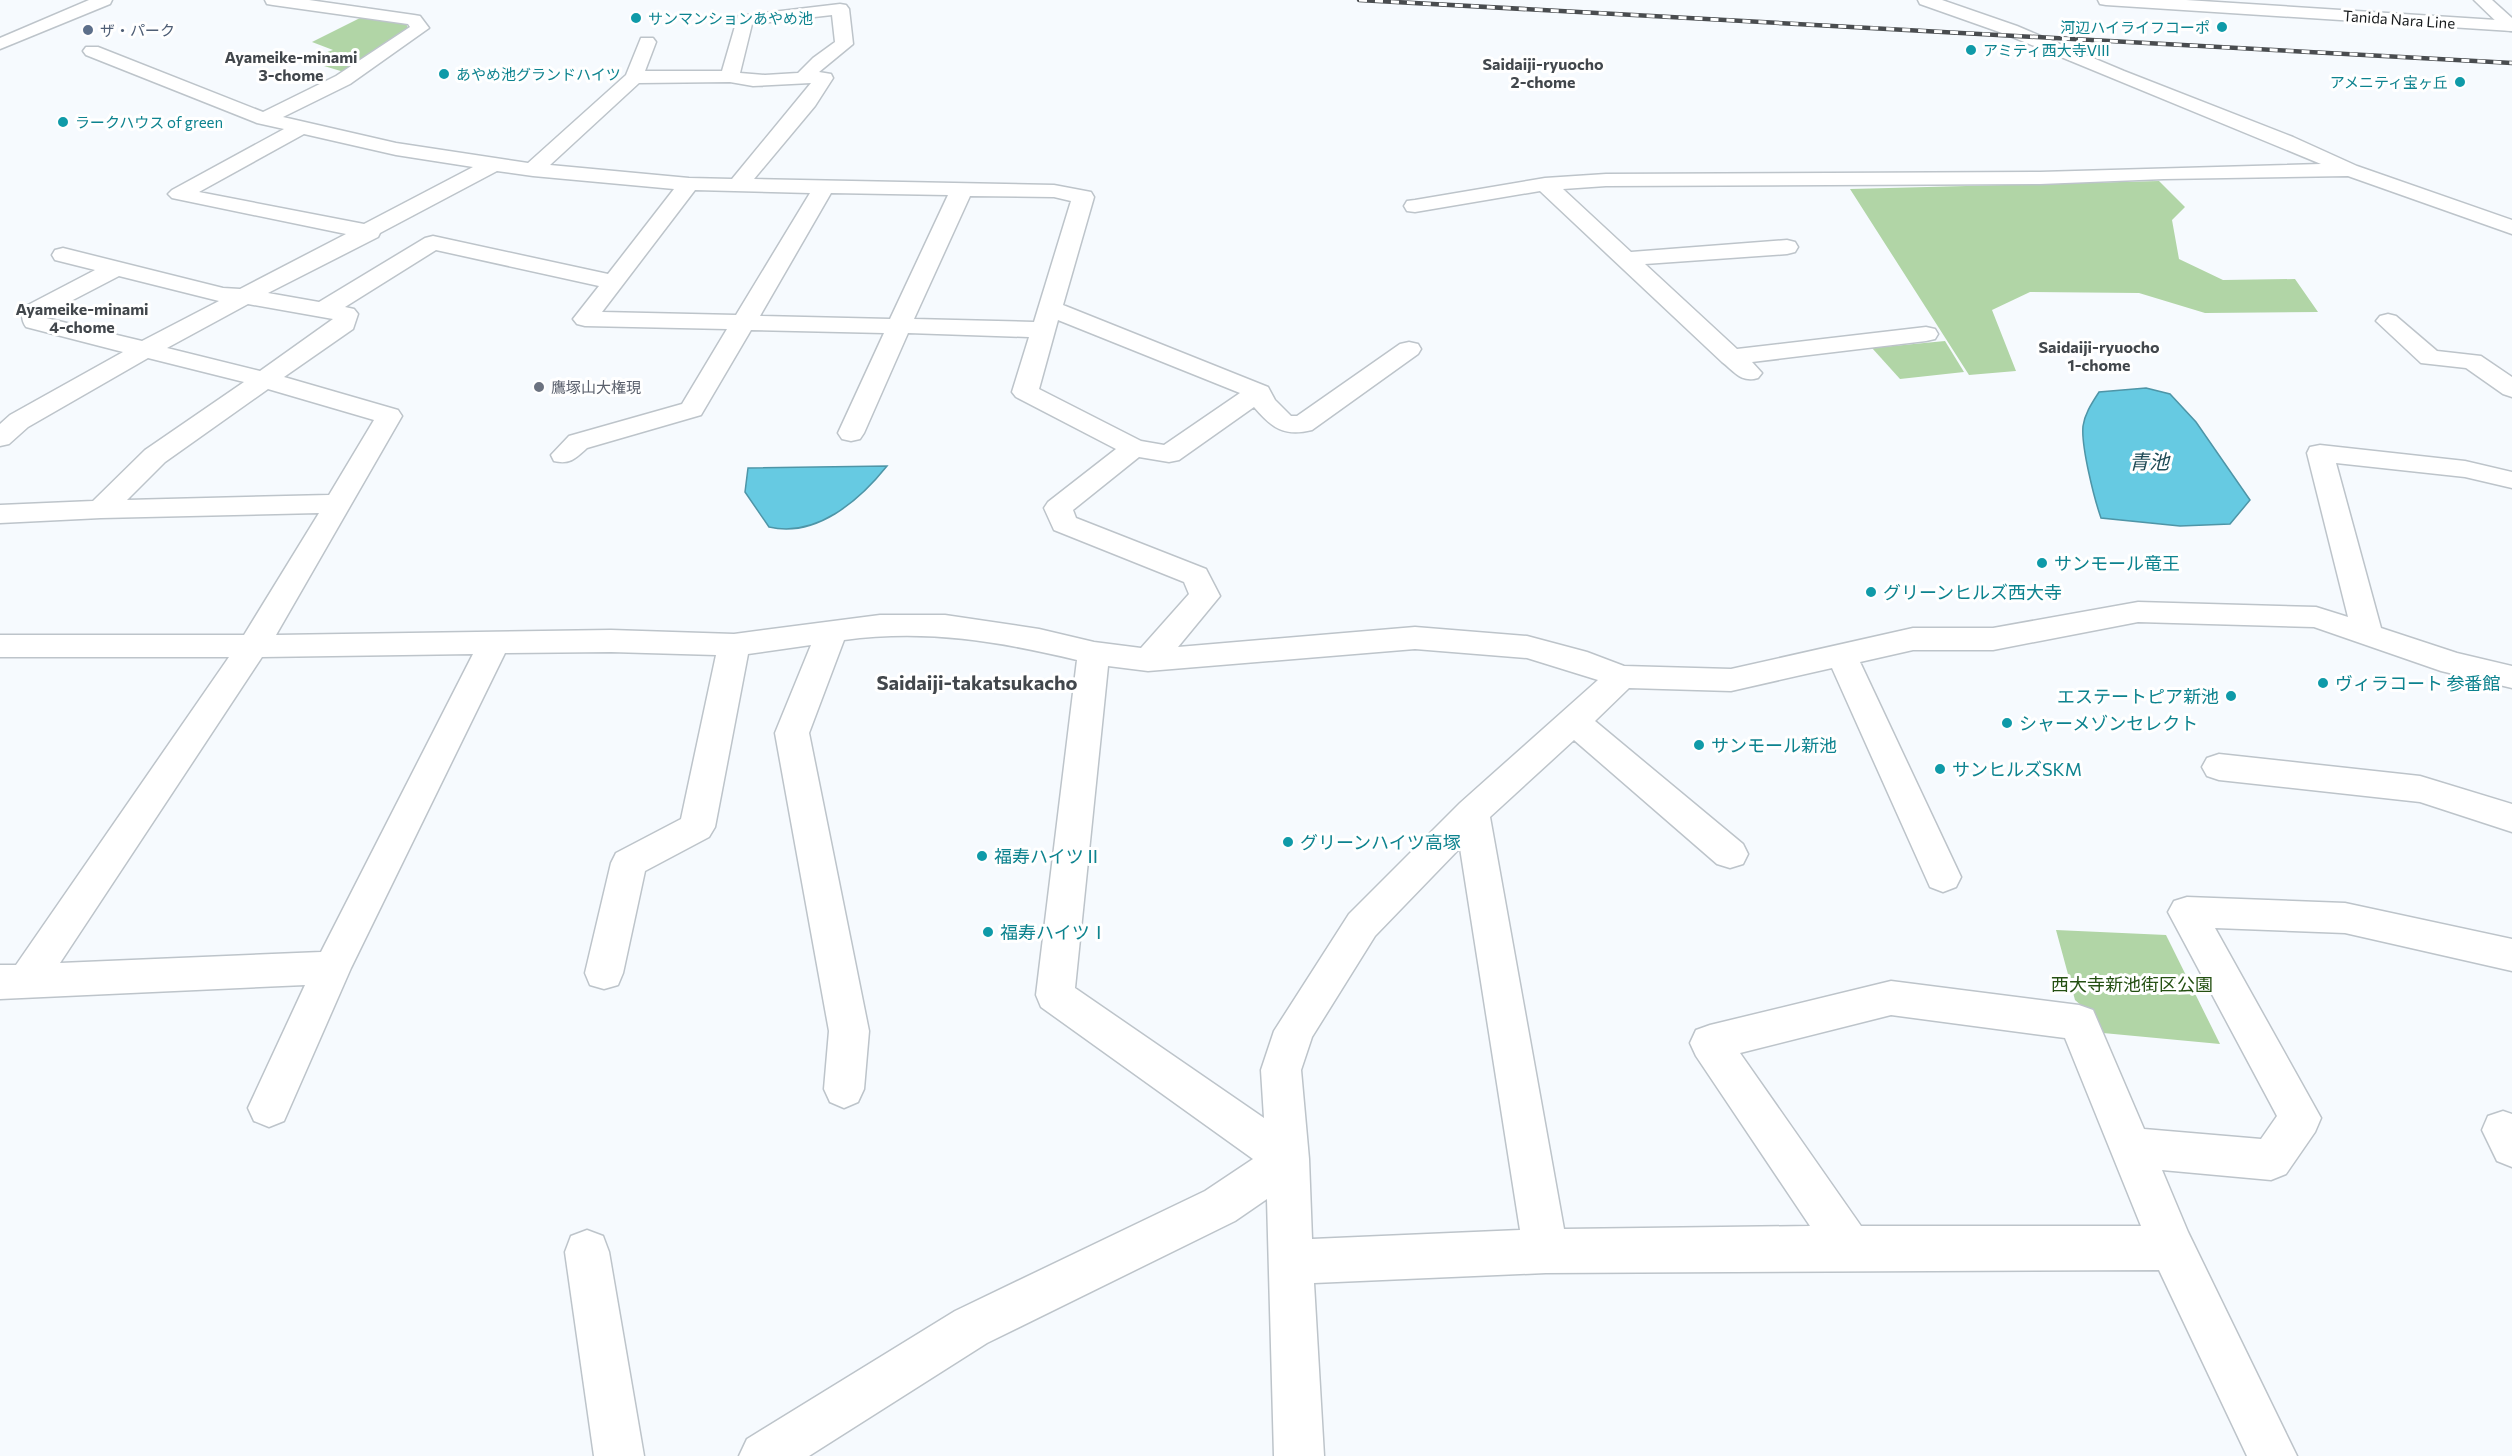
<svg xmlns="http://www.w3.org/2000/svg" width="2512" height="1456" font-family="Commissioner,'Noto Sans JP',sans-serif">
  <rect width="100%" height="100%" fill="#f6fafe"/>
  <!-- green -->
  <g fill="#b1d5a6">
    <polygon points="362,17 406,24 409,29 344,72 304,60 333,50 312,42"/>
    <polygon points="2159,181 2185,207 2172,220 2179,259 2223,280 2295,279 2318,312 2205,313 2139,293 2030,292 1992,310 2016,371 1969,375 1850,189"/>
    <polygon points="1945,341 1964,372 1900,379 1872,348"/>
    <polygon points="2056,930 2166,935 2220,1044 2103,1033 2092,1015 2075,1000"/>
  </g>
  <!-- water -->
  <g fill="#66cae2" stroke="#4e95a7" stroke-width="1.5">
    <path d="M2146,388L2170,394L2196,422L2250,500L2230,524L2180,526L2101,518C2094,498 2081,446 2083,426C2085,413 2092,403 2099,392Z"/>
    <path d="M887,466C859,501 816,538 769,527L745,492L748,468Z"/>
  </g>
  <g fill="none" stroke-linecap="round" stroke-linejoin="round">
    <defs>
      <g id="street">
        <polygon points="89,0 112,0 110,4 0,49 0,38"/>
        <path d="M265,0H309L414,15L420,16L429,28L350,84L283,117L396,143L528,163L626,75L641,38H653L656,42L645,71H722L738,16L840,4L846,5L849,9L853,44L819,72L831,74L833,78L815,106L754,179L1054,185L1091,192L1094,197L1063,305L1268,387L1275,400L1291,416H1297L1400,344L1409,342L1418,344L1421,349L1418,354L1312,430C1284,437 1272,428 1254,407L1179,460L1169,462L1139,457L1073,510L1076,518L1206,569L1220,596L1178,647L1415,627L1527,636L1587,652L1624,666L1731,669L1913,628H1993L2138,602L2316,607L2348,617L2307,453L2310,447L2320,445L2465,461L2512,472V488L2465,477L2336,463L2381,628L2457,653L2512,666V688L2441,671L2314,627L2138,622L1993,650H1913L1860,662L1961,877L1956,887L1943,892L1930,887L1832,668L1731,691L1629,688L1595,721L1743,844L1748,854L1743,864L1730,868L1717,864L1574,740L1490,817L1564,1229L1810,1226L1696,1056L1690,1043L1696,1030L1710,1025L1891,981L2079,1005L2093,1010L2144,1129L2261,1139L2277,1116L2168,912L2174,901L2187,897L2345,903L2512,939V971L2345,933L2215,928L2321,1118L2315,1132L2286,1174L2271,1180L2162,1170L2188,1232L2297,1456H2247L2159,1270L1546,1273L1314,1283L1324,1456H1274L1267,1199L1235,1221L987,1343L809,1456H739L747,1439L955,1311L1205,1191L1253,1159L1041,1007L1036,995L1077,660C998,641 926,629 844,640L809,733L869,1031L864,1089L858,1102L844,1108L830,1102L824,1089L829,1031L775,733L811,645L748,654L715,827L709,837L645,871L623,973L618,985L604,989L590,985L585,973L611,863L616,853L681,819L716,655L611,652L505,653L351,968L284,1121L269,1127L254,1121L248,1108L305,985L0,999V965H16L229,657H0V635H244L319,513L101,518L0,523V505L93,501L145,450L244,382L148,358L28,427L9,444L0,446V424L10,415L123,352L26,327C21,320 21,313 26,306L95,270L55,260L52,255L55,250L63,248L223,288L240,289L346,234L172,198L168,194L172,190L284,129L257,123L86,55L83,51L86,47H98L263,112L336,76L410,27L408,24L273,5L267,4ZM832,15L835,42L813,58L798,73L765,75L740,73L752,24ZM730,82L753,86L811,83L732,179L689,178L550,165L639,83ZM304,134L396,155L473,167L364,224L199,192ZM497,171L533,176L674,189L608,274L433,236L425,238L319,302L268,293L378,237L380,233ZM695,190L810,193L736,315L602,312ZM831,193L948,195L890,319L760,316ZM970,196L1054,197L1071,201L1034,322L914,319ZM436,250L599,286L573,319L577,324L585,326L727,329L682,404L569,436L551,455L554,461C570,465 576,458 587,448L701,415L751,330L884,333L838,433L842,439L851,441L860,439L864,433L908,333L1029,337L1012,392L1016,397L1116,449L1048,502L1044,508L1054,530L1184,582L1189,594L1141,648L1094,642L1039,629L945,615H880L734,634L611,630L276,635L402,416L398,410L284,377L353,329L358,314L354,309L345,307ZM119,276L219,301L142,341L46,318V314ZM248,304L333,319L260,371L167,348ZM1058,320L1240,393L1164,445L1141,441L1039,389ZM268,389L374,420L329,495L127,500L165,462ZM1415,649L1527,658L1598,680L1460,803L1349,914L1274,1031L1261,1070L1264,1118L1075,988L1108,666L1148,671ZM473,654L321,952L60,963L262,657ZM1460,848L1520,1230L1312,1239L1309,1159L1301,1070L1312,1037L1375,936ZM1891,1015L2065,1038L2141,1226H1861L1740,1053Z"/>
        <path d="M1918,0H1942L2017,26L2124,71L2293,137L2357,166L2512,220V234L2348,176L2164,179L2040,184L1606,186L1563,189L1631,252L1787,240L1795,242L1798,247L1795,252L1787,254L1645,264L1737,349L1926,327L1935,329L1938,334L1935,339L1926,341L1752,362L1762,373L1758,378C1741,383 1735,372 1722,362L1540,191L1415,212L1407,211L1404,206L1407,201L1415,200L1545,178L1606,174L2040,172L2321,164L2005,34L1920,4Z"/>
        <polygon points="2474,0 2492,0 2512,18 2512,31 2505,30"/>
        <polygon points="2388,314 2396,316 2437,351 2481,356 2512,377 2512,397 2503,394 2466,368 2421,363 2376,321 2380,316"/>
        <polygon points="2219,754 2420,776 2512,804 2512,832 2420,802 2219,780 2207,776 2202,767 2207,758"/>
        <polygon points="2503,1111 2512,1114 2512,1167 2497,1161 2482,1130 2488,1116"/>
        <polygon points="587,1230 603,1236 609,1252 644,1456 594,1456 565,1252 571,1236"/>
      </g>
      <polygon id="secondary" points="2098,0 2186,0 2512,21 2512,31 2106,5 2100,4"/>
    </defs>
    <!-- street casing -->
    <use href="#street" stroke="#bdc4ca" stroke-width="3"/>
    <!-- secondary casing -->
    <use href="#secondary" stroke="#bdc4ca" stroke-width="3"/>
    <!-- street -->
    <use href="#street" fill="#fff" fill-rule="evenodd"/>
    <!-- secondary -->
    <use href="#secondary" fill="#fff" fill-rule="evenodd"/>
    <defs>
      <polyline id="rail" points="1359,0 2512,63"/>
    </defs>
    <!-- rail casing -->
    <use href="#rail" stroke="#494c4f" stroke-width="4.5"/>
    <!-- rail -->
    <use href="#rail" stroke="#fff" stroke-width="3" stroke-dasharray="8" stroke-linecap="butt"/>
  </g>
  <!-- markers -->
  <g fill="#0f9aa8" stroke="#fff" stroke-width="2">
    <circle cx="636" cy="18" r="6"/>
    <circle cx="2222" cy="27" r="6"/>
    <circle cx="1971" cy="50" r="6"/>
    <circle cx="444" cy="74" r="6"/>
    <circle cx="2460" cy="82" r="6"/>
    <circle cx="63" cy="122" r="6"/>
    <circle cx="2042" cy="563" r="6"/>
    <circle cx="1871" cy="592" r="6"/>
    <circle cx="2323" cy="683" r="6"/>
    <circle cx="2231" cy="696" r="6"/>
    <circle cx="2007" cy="723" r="6"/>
    <circle cx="1699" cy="745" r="6"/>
    <circle cx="1940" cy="769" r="6"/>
    <circle cx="1288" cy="842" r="6"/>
    <circle cx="982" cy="856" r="6"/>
    <circle cx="988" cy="932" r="6"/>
  </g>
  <circle fill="#5c6f8a" stroke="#fff" stroke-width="2" cx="88" cy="30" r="6"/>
  <circle fill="#6b7280" stroke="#fff" stroke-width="2" cx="539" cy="387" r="6"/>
  <g text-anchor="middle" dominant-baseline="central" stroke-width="6" stroke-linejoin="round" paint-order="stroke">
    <!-- far-culture labels -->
    <g font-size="15" fill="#0d838f" stroke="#fff" text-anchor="start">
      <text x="648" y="18">サンマンションあやめ池</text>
      <text x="2210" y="27" text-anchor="end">河辺ハイライフコーポ</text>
      <text x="1983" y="50">アミティ西大寺VIII</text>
      <text x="456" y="74">あやめ池グランドハイツ</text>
      <text x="2448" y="82" text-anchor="end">アメニティ宝ヶ丘</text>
      <text x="75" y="122">ラークハウス of green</text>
    </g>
    <!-- far-street labels -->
    <g font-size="15" fill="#171a1c" stroke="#fff">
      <text transform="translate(2399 19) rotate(4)">Tanida Nara Line</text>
    </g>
    <!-- far-service labels -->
    <g font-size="15" fill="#4e5e75" stroke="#fff" text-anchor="start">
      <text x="100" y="30">ザ・パーク</text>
    </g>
    <!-- far-worship labels -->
    <g font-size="15" fill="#5b616d" stroke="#fff" text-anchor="start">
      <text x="551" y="387">鷹塚山大権現</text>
    </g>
    <!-- far-neighbourhood labels -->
    <g font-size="16" font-weight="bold" fill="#42474c" stroke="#fff">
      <text x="291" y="56">Ayameike-minami<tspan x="291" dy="18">3-chome</tspan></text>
      <text x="1543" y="63">Saidaiji-ryuocho<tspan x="1543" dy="18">2-chome</tspan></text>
      <text x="82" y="308">Ayameike-minami<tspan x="82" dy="18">4-chome</tspan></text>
      <text x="2099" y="346">Saidaiji-ryuocho<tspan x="2099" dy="18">1-chome</tspan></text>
    </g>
    <!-- culture labels -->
    <g font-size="18" fill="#0d838f" stroke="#fff" text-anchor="start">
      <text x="2054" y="563">サンモール竜王</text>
      <text x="1883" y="592">グリーンヒルズ西大寺</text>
      <text x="2335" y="683">ヴィラコート 参番館</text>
      <text x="2219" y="696" text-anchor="end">エステートピア新池</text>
      <text x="2019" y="723">シャーメゾンセレクト</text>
      <text x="1711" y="745">サンモール新池</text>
      <text x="1952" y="769">サンヒルズSKM</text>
      <text x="1300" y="842">グリーンハイツ高塚</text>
      <text x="994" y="856">福寿ハイツⅡ</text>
      <text x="1000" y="932">福寿ハイツⅠ</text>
    </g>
    <!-- park labels -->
    <g font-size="18" fill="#245012" stroke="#fff">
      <text x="2132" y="984">西大寺新池街区公園</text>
    </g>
    <!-- water labels -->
    <g font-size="20" font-style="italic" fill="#1e4a55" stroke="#fff">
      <text x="2149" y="461">青池</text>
    </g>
    <!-- neighbourhood labels -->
    <g font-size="20" font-weight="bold" fill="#42474c" stroke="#fff">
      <text x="977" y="682">Saidaiji-takatsukacho</text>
    </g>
  </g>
</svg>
